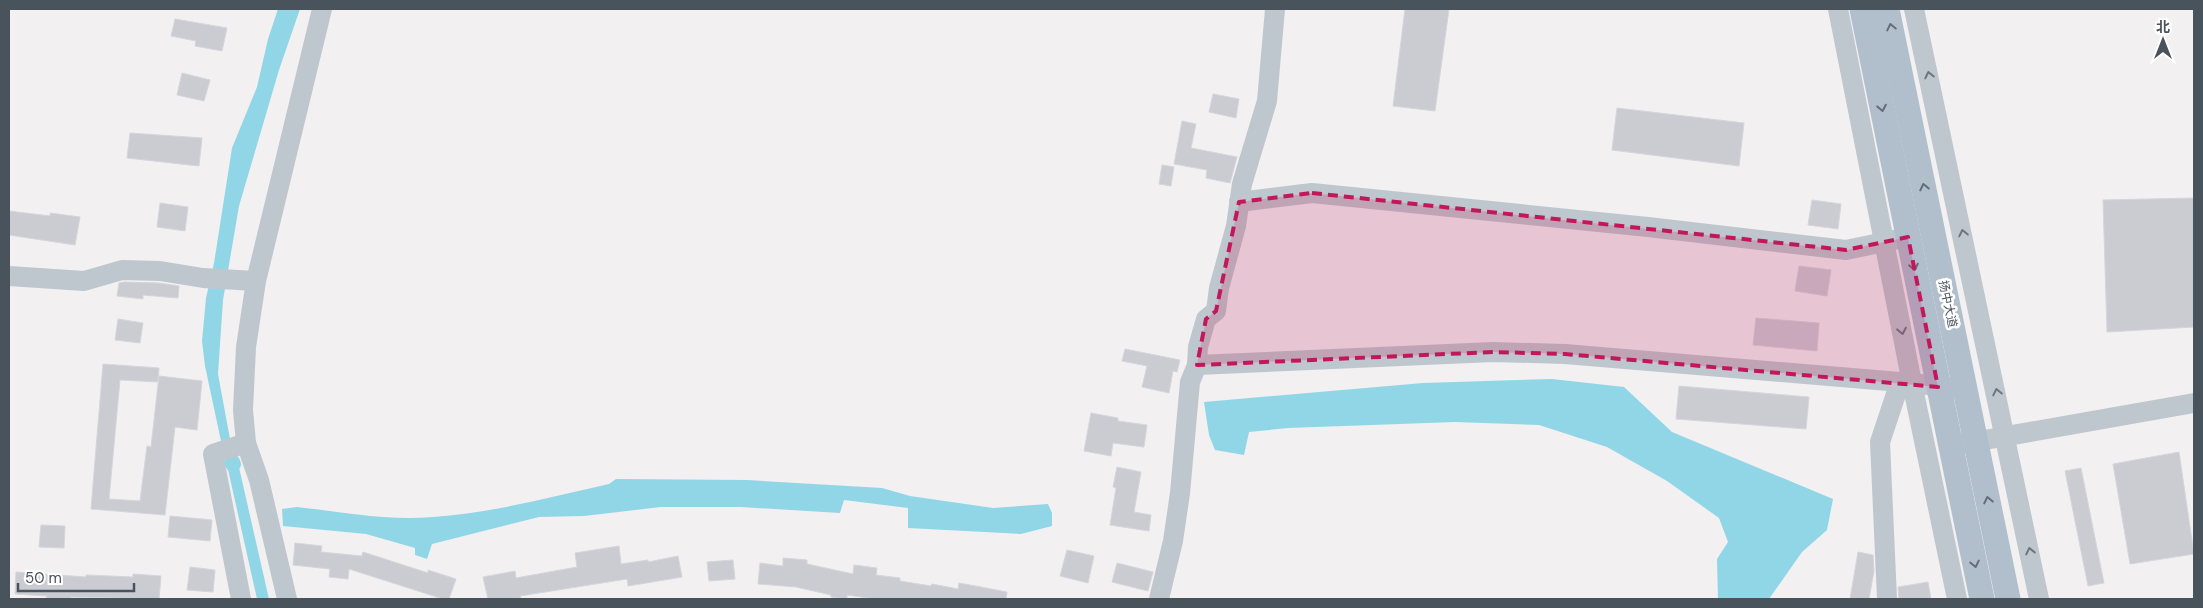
<svg xmlns="http://www.w3.org/2000/svg" width="2203" height="608" font-family="'DM Sans','Noto Sans SC',sans-serif">
  <rect width="100%" height="100%" fill="#f2f0f0"/>
  <!-- water -->
  <g fill="#91d6e7">
    <polygon points="278,9 300,9 279,70 239,206 223,300 218,374 230,439 221,441 205,366 202,341 206,298 214,263 232,148 257,87 268,39"/>
    <polygon points="1552,379 1624,387 1672,432 1833,499 1827,530 1802,552 1769,599 1718,599 1717,559 1728,542 1719,518 1667,481 1607,447 1539,425 1455,422 1288,428 1249,432 1244,455 1215,450 1209,435 1204,402 1423,383"/>
    <polygon points="238,463 269,599 257,599 227,465"/>
    <path d="M616,479L747,480L882,488L910,496L993,508L1048,504L1052,513V526L1021,534L908,528V508L844,500L840,513L741,507H661L584,516L539,517L432,544L427,559L415,555V548L366,534L283,526L282,509L297,507C342,512 388,521 433,517C492,513 551,497 609,484Z"/>
  </g>
  <g fill="none" stroke-linecap="round" stroke-linejoin="round">
    <!-- canal -->
    <polyline stroke="#91d6e7" stroke-width="16" points="232,462 233,464"/>
  </g>
  <!-- building -->
  <g fill="#caccd2" stroke="#d4d6db">
    <polygon points="1405,9 1449,9 1435,111 1393,106"/>
    <polygon points="175,19 227,28 222,51 195,46 196,41 171,36"/>
    <polygon points="182,73 210,80 204,101 177,95"/>
    <polygon points="1213,94 1239,99 1236,118 1209,112"/>
    <polygon points="1617,108 1744,123 1739,166 1612,150"/>
    <polygon points="1182,121 1196,124 1191,148 1237,157 1230,183 1206,178 1207,170 1174,164"/>
    <polygon points="130,133 202,138 199,166 127,158"/>
    <polygon points="1162,165 1174,167 1171,186 1159,184"/>
    <polygon points="2194,198 2194,327 2107,332 2103,200"/>
    <polygon points="1812,200 1841,204 1838,229 1808,225"/>
    <polygon points="160,203 188,207 185,231 157,227"/>
    <polygon points="9,211 50,216 50,213 80,217 75,245 9,235"/>
    <polygon points="1799,266 1831,270 1827,296 1795,291"/>
    <polygon points="124,282 159,283 179,286 178,298 143,295 143,299 117,296 119,283"/>
    <polygon points="1756,318 1819,323 1817,351 1753,345"/>
    <polygon points="118,319 143,323 140,343 115,340"/>
    <polygon points="1125,349 1180,360 1177,372 1173,371 1169,393 1142,387 1147,366 1122,361"/>
    <polygon points="103,364 159,368 158,382 120,380 109,499 140,501 147,446 151,447 159,376 202,381 197,430 175,427 165,515 91,509"/>
    <polygon points="1679,386 1809,397 1806,429 1676,419"/>
    <polygon points="1091,413 1118,418 1118,421 1147,425 1144,447 1113,443 1111,456 1084,451"/>
    <polygon points="2179,452 2194,554 2130,564 2113,464"/>
    <polygon points="1117,467 1141,472 1134,512 1151,515 1149,531 1110,525 1116,488 1113,487"/>
    <polygon points="2081,468 2104,583 2088,586 2065,471"/>
    <polygon points="170,516 212,520 210,541 168,537"/>
    <polygon points="41,525 65,526 64,548 39,547"/>
    <polygon points="295,543 322,546 321,552 362,556 363,552 428,573 428,570 456,579 449,599 443,599 349,569 348,579 329,577 330,569 293,565"/>
    <polygon points="619,546 621,564 648,560 648,562 678,556 682,577 628,586 627,579 520,596 521,598 514,599 488,599 483,577 515,571 516,578 577,567 575,553"/>
    <polygon points="1067,550 1094,556 1088,583 1060,576"/>
    <polygon points="1858,552 1873,555 1874,571 1869,599 1850,599"/>
    <polygon points="783,558 807,560 807,564 853,574 854,565 877,568 876,575 900,578 900,581 931,586 932,584 958,589 959,583 981,587 1007,592 1006,599 876,599 847,595 847,599 831,597 831,595 796,587 758,584 760,563 783,566"/>
    <polygon points="733,560 735,579 709,581 707,562"/>
    <polygon points="1117,563 1153,572 1148,591 1112,582"/>
    <polygon points="190,567 215,570 213,592 187,590"/>
    <polygon points="16,572 86,577 86,575 133,577 133,574 161,576 159,599 71,597 71,599 61,599 46,598 47,596 15,594"/>
    <polygon points="1928,582 1931,599 1899,599 1898,587"/>
  </g>
  <g fill="none" stroke-linecap="round" stroke-linejoin="round">
    <!-- minor -->
    <g stroke="#bfc7ce" stroke-width="20">
      <polyline points="1838,9 1912,383 1957,599"/>
      <polyline points="1914,9 2039,599"/>
      <polyline points="1239,202 1312,193 1648,227 1846,250 1908,237"/>
      <polyline points="9,276 84,281 122,270 160,271 203,278 256,281"/>
      <polyline points="1197,365 1198,347 1206,319 1216,311 1219,288 1236,226 1242,184 1267,101 1275,9"/>
      <polyline points="1962,444 2194,403"/>
      <polyline points="241,599 213,454 246,443"/>
      <polyline points="287,599 259,480 246,443 243,410 246,347 256,281 322,9"/>
      <polyline points="1159,599 1173,541 1180,493 1190,382 1197,365 1493,352 1565,354 1912,383 1953,388"/>
      <polyline points="1887,599 1880,442 1900,382"/>
    </g>
    <!-- major -->
    <g stroke="#b1bfcd" stroke-width="25">
      <polyline points="1862,9 1982,599"/>
      <polyline points="1887,9 2008,599"/>
    </g>
  </g>
  <!-- one-way arrows -->
  <defs><path id="oneway-chevron" d="M-2-3.5L2.5 0L-2 3.5" fill="none" stroke-width="1.6" stroke-linecap="round" stroke-linejoin="round" transform="scale(1.25)"/></defs>
  <g stroke="#636e78">
    <use href="#oneway-chevron" transform="translate(1891 27) rotate(-102)"/>
    <use href="#oneway-chevron" transform="translate(1882 108) rotate(79)"/>
    <use href="#oneway-chevron" transform="translate(1924 187) rotate(-102)"/>
    <use href="#oneway-chevron" transform="translate(1914 267) rotate(79)"/>
    <use href="#oneway-chevron" transform="translate(1988 500) rotate(-102)"/>
    <use href="#oneway-chevron" transform="translate(1975 564) rotate(78)"/>
  </g>
  <g stroke="#6c767e">
    <use href="#oneway-chevron" transform="translate(1929 75) rotate(-102)"/>
    <use href="#oneway-chevron" transform="translate(1963 233) rotate(-102)"/>
    <use href="#oneway-chevron" transform="translate(1902 331) rotate(79)"/>
    <use href="#oneway-chevron" transform="translate(1997 392) rotate(-102)"/>
    <use href="#oneway-chevron" transform="translate(2030 551) rotate(-102)"/>
  </g>
  <!-- marked area -->
  <path fill="#c2185b" fill-opacity="0.2" stroke="#c2185b" stroke-width="4" stroke-dasharray="10 6" stroke-linejoin="round" d="M1312,193L1846,250L1908,237L1938,387L1565,354L1493,352L1197,365L1206,319L1216,311L1239,202Z"/>
  <g text-anchor="middle" dominant-baseline="central" stroke-width="5" stroke-linejoin="round" paint-order="stroke">
    <!-- street labels -->
    <g font-size="12" fill="#49535c" stroke="#fff">
      <text transform="translate(1948 304) rotate(78)">扬中大道</text>
    </g>
  </g>
  <!-- border -->
  <rect width="2203" height="608" fill="none" stroke="#49535c" stroke-width="20"/>
  <!-- north arrow -->
  <g transform="translate(2163 40)" stroke="#ffffff" stroke-width="4" paint-order="stroke">
  <path d="M0-4L9 19L0 12L-9 19Z" fill="#49535c"/>
  <text y="-8" font-size="14" font-weight="bold" text-anchor="middle" fill="#49535c">北</text>
  </g>
  <!-- scale -->
  <path d="M18 583v8h116v-8" fill="none" stroke="#49535c" stroke-width="2.5"/>
  <text x="25" y="583" font-size="15" fill="#49535c" stroke="#ffffff" stroke-width="4" paint-order="stroke">50 m</text>
</svg>
